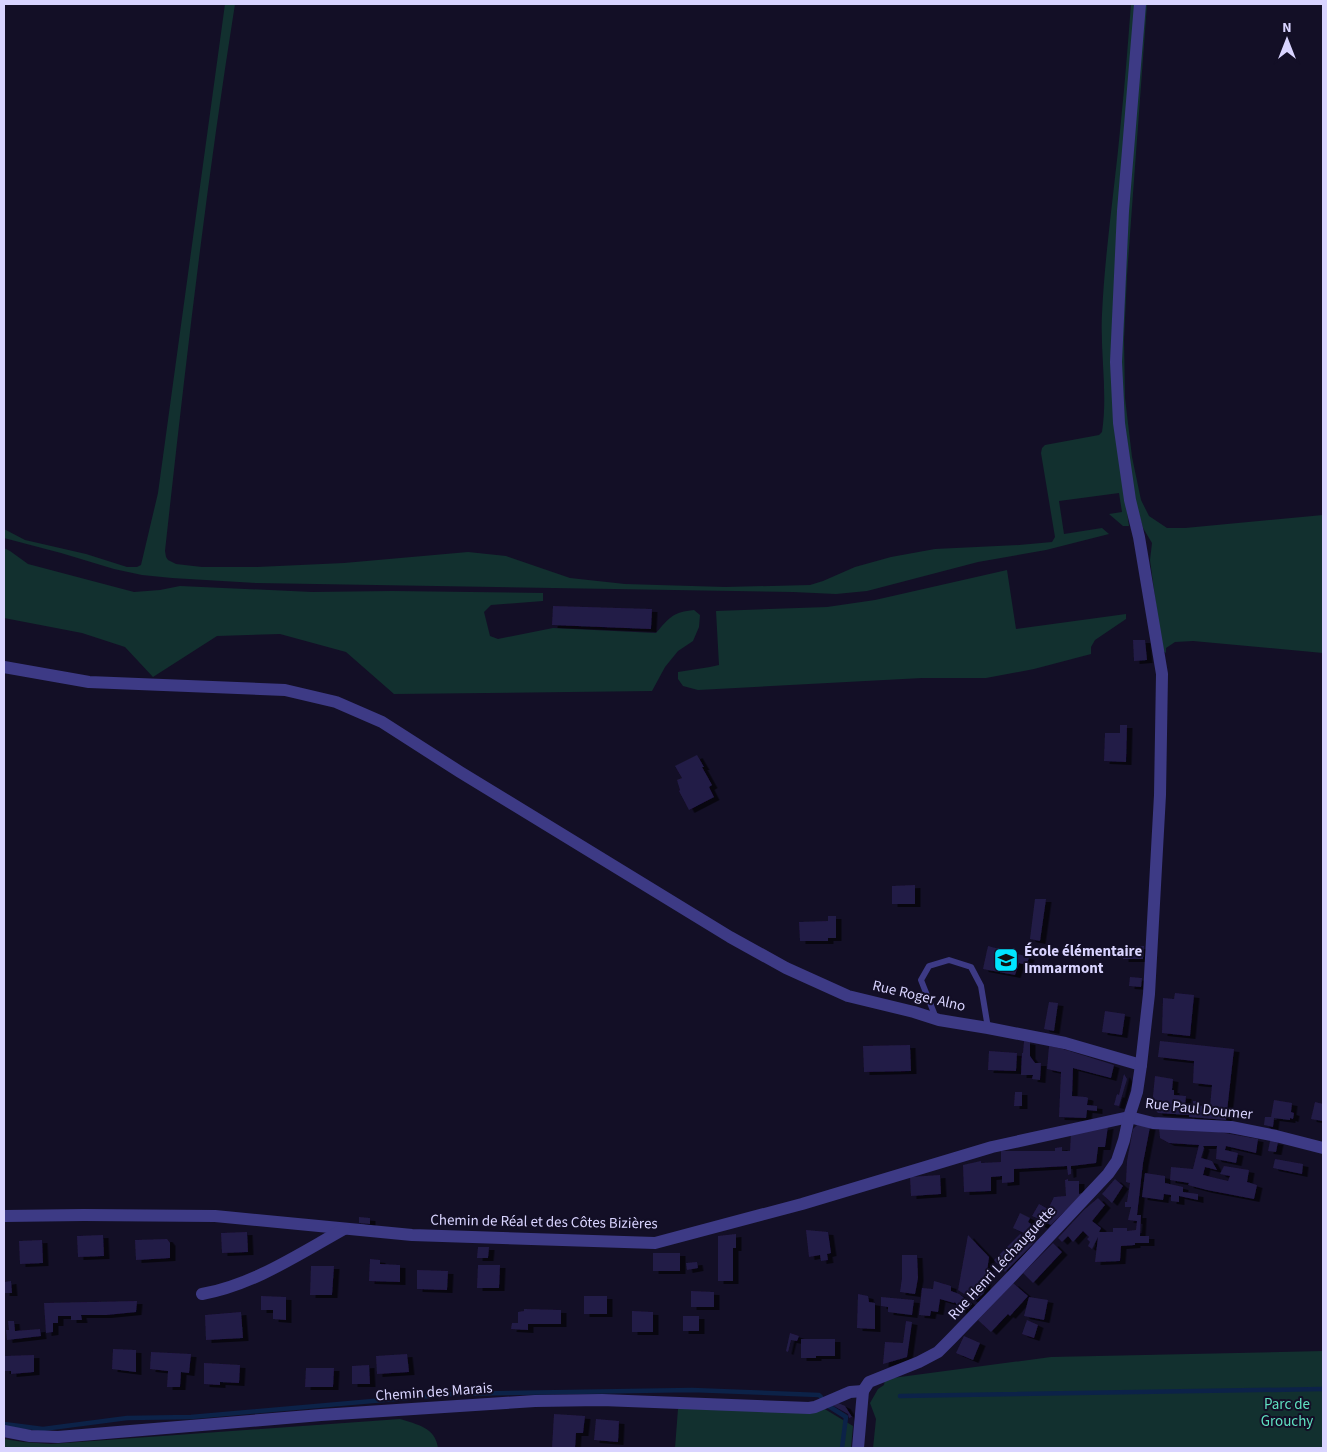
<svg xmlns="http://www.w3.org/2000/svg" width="1327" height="1452" font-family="'Source Sans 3',sans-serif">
  <defs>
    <filter id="shadow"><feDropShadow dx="5.5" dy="3" stdDeviation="0" flood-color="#0009"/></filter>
  </defs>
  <rect width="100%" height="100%" fill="#130f26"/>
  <!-- green -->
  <g fill="#12302f">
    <path d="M225,4H235C206,186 185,368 165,551L166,557L168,560L176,564L202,567H257L344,563L468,552L506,556L570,578L625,584L725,587L810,585L823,581L855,567L891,557L935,549L1019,545L1052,542L1055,537L1041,453L1042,448L1045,445L1099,435L1102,432C1108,393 1100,354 1102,314C1105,250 1115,186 1121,121C1125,82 1128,43 1131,4H1136L1116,434L1129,526H1123L1109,514L1122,512L1119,493L1059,501L1064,534L1102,528L1109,534L1046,550L978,562L867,591L836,594L793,592L256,583L172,578L142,575L114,569L61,553L4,538V529L25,540L86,554L127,567H137L141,565L158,493Z"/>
    <polygon points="1143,4 1147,4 1127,275 1124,340 1125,398 1132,457 1141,500 1149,516 1167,528 1185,528 1323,515 1323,653 1193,641 1175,642 1166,648 1166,653 1162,650 1150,560 1152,543 1143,528 1135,501 1121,396 1121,310"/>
    <path d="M4,548L10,551L28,564L134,592L160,590L180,586L312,592L392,591L543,593V601L491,605L484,612L490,636L498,639L553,628L656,633C670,617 673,612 694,610L700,615L699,627L693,641L678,651L665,667L652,691L394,694L346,652L280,634L217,636L153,677L125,647L82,633L4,618Z"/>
    <polygon points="1007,570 1016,629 1126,614 1126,619 1095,640 1091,647 1091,654 1034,669 986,678 922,678 698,690 683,686 678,679 678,672 710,667 719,665 716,611 827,607 875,600"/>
    <polygon points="1323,1351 1323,1448 873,1448 876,1419 870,1403 878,1389 884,1385 885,1379 1051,1357"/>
    <polygon points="823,1408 853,1426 851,1448 675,1448 678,1409"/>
    <path d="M400,1419C418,1425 435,1427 438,1448H4V1439L23,1442L51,1444Z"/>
  </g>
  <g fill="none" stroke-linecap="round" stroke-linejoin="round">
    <!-- stream -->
    <g stroke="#0c2248" stroke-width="4.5">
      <polyline points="900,1396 1323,1389"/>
      <polyline points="827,1405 846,1417 842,1448"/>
      <polyline points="4,1424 43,1429 127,1418 191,1417 452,1394 692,1390 819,1395 821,1397"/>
    </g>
  </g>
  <!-- building -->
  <g fill="#241b47" filter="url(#shadow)">
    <polygon points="553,606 652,609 651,629 552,625"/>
    <polygon points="1133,640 1145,640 1147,660 1134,661"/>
    <polygon points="1120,725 1127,725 1126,762 1104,761 1105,733 1120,733"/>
    <polygon points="697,755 704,767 702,767 712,785 709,787 714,797 689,810 679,791 680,790 677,780 682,778 675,766"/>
    <polygon points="915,885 915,904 892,904 892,886"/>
    <polygon points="1035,899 1046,899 1040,941 1030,939"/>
    <polygon points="828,916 836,916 836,938 828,938 828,941 800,941 799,922 828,921"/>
    <polygon points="988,946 1029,957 1027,965 1019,963 1015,975 983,969"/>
    <polygon points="1124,946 1144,946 1143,959 1123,959"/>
    <polygon points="1130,977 1142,978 1141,987 1129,986"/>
    <polygon points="1175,993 1194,995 1190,1036 1162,1033 1163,998 1174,999"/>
    <polygon points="1049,1002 1058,1003 1054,1031 1044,1029"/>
    <polygon points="1105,1011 1125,1014 1122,1035 1102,1032"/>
    <polygon points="1024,1041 1030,1042 1030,1056 1035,1063 1041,1063 1040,1080 1032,1079 1033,1075 1021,1075 1022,1053 1023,1053"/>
    <polygon points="1160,1041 1234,1049 1226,1120 1189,1117 1189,1115 1158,1113 1152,1106 1155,1076 1173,1079 1172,1090 1174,1090 1174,1095 1186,1096 1185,1105 1193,1105 1193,1101 1196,1101 1196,1105 1210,1107 1212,1085 1193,1083 1194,1061 1158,1057"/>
    <polygon points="910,1045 911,1071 864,1072 863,1046"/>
    <polygon points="1049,1046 1063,1049 1114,1065 1111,1078 1073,1068 1072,1096 1086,1097 1088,1098 1087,1105 1097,1106 1097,1111 1087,1110 1086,1118 1059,1117 1061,1072 1047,1069"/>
    <polygon points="989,1051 1017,1053 1016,1071 988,1070"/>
    <polygon points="1124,1074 1127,1079 1119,1106 1114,1105 1117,1094 1119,1095"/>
    <polygon points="1015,1092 1022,1092 1022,1106 1014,1106"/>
    <polygon points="1274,1100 1292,1103 1291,1112 1294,1113 1293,1119 1290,1118 1290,1120 1274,1118 1273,1127 1264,1125 1265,1117 1271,1117"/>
    <polygon points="1315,1102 1323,1104 1323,1121 1311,1119"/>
    <polygon points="1137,1125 1150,1127 1143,1163 1137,1215 1141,1215 1140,1236 1149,1236 1149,1243 1135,1243 1135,1245 1121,1246 1120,1261 1095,1262 1098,1237 1092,1249 1088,1246 1090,1242 1087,1239 1089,1237 1083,1231 1073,1242 1068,1236 1062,1242 1058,1238 1084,1210 1098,1198 1105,1205 1092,1221 1101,1228 1099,1232 1113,1232 1113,1228 1127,1228 1127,1231 1136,1230 1137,1221 1128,1220 1131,1207 1125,1207 1125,1202 1127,1202 1130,1183 1126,1182 1127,1161 1133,1129"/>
    <polygon points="1108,1126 1105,1147 1098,1147 1096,1163 1071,1166 1071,1174 1068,1175 1067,1166 1014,1169 1014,1182 1002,1183 1002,1176 991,1177 991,1191 964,1192 963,1165 981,1161 981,1163 1001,1162 1001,1151 1055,1151 1055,1148 1062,1147 1062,1151 1070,1151 1071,1133"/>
    <polygon points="1159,1127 1219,1132 1258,1139 1256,1153 1226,1146 1225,1150 1238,1153 1236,1163 1216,1159 1217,1146 1203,1146 1204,1148 1201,1158 1212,1161 1217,1170 1205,1167 1203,1175 1228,1181 1230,1176 1220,1174 1224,1166 1249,1170 1247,1182 1257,1185 1254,1199 1207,1190 1188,1185 1189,1183 1170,1180 1171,1167 1193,1169 1199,1145 1169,1143 1160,1138"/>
    <polygon points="1270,1141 1278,1142 1276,1152 1268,1151"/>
    <polygon points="1275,1159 1303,1164 1302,1174 1273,1168"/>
    <polygon points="1145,1173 1165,1176 1165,1183 1183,1187 1183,1192 1198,1194 1198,1200 1179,1196 1179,1202 1171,1201 1171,1195 1164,1194 1163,1200 1142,1197"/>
    <polygon points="940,1175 941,1194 911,1196 910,1177"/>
    <polygon points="1068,1179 1068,1181 1079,1181 1079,1194 1083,1193 1051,1225 1045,1222 1043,1226 1038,1223 1039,1219 1032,1216 1039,1204 1048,1209 1054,1197 1066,1196 1065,1180"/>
    <polygon points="1115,1179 1123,1186 1112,1203 1102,1194"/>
    <polygon points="1020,1213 1030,1218 1028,1222 1031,1224 1026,1234 1013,1228"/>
    <polygon points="359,1217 370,1218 370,1224 359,1223"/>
    <polygon points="806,1230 828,1232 831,1253 827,1254 828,1260 821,1261 820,1255 809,1257"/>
    <polygon points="247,1232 248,1252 222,1253 221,1233"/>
    <polygon points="736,1234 736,1248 733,1248 733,1281 718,1281 718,1236"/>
    <polygon points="1020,1234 1035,1242 1005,1272 994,1260"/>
    <polygon points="103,1235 104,1256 78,1257 77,1236"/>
    <polygon points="968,1235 989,1257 984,1293 975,1301 958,1290"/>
    <polygon points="167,1239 170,1243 170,1258 136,1260 135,1240"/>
    <polygon points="42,1240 43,1263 20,1264 19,1241"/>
    <polygon points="1053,1243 1062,1252 1033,1283 1023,1273"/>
    <polygon points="478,1247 489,1247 488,1258 477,1258"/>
    <rect x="653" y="1253" width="27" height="18"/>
    <polygon points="902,1255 917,1255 918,1278 915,1294 900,1292 902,1278"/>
    <polygon points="370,1259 380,1260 380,1264 400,1265 400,1282 369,1281"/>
    <polygon points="697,1262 698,1268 687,1270 686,1263"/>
    <polygon points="478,1265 500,1265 499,1288 477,1288"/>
    <polygon points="311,1266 334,1266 332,1295 310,1295"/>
    <polygon points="417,1270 448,1271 447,1290 417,1289"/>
    <polygon points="11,1281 12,1293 4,1293 4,1282"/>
    <polygon points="934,1281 951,1286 951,1291 959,1294 972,1304 968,1309 965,1306 961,1311 955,1302 954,1303 940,1299 938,1312 931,1311 930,1316 919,1315 922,1288 933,1289"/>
    <polygon points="1013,1283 1028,1296 1010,1316 1008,1314 991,1332 978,1320"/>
    <polygon points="691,1291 714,1292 714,1307 691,1307"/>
    <polygon points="858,1294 868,1296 869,1302 875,1303 875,1329 857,1328"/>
    <polygon points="261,1296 286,1297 286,1320 273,1319 273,1310 261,1310"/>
    <rect x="584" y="1296" width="23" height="18"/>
    <polygon points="881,1297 914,1300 912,1315 888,1312 888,1307 881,1306"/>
    <polygon points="1029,1297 1048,1300 1044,1320 1024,1316"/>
    <polygon points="137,1301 136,1312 106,1315 81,1315 82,1320 71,1320 71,1316 58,1316 58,1323 53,1323 53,1332 46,1333 44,1303"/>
    <polygon points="524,1309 561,1310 561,1324 528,1324 528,1330 511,1329 512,1323 518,1323 518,1312 524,1311"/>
    <polygon points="632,1311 653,1312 653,1332 632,1332"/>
    <polygon points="241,1312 243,1338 206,1340 205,1315"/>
    <rect x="683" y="1316" width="16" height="15"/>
    <polygon points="1027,1320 1038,1325 1034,1338 1022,1334"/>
    <polygon points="8,1321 14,1321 15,1331 40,1329 41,1336 7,1340 6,1330 9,1330"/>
    <polygon points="906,1321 912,1322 907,1357 883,1364 885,1342 903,1343"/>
    <polygon points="790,1333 799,1336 797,1341 791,1340 788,1352 786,1351"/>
    <polygon points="964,1336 980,1343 973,1360 956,1353"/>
    <polygon points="801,1339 835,1339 835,1356 816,1356 816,1358 801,1358"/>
    <polygon points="113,1349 136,1350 136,1372 112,1369"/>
    <polygon points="151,1352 191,1354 189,1373 181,1372 180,1387 167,1387 168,1371 150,1369"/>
    <polygon points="407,1354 409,1372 377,1374 376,1356"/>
    <polygon points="34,1355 34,1372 11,1374 11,1371 4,1371 4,1356"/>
    <polygon points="204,1363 240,1365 239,1383 220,1382 220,1385 204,1384"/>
    <polygon points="369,1365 370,1384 352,1384 352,1366"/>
    <polygon points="306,1368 334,1368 333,1387 305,1387"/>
    <polygon points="836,1402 845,1406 852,1417 849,1418 848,1414 832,1405"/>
    <polygon points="554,1414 585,1416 583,1433 576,1433 575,1448 552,1448"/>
    <polygon points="596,1419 619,1421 618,1442 594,1440"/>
  </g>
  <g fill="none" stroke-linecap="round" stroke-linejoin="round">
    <!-- lane -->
    <polyline stroke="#3d3a85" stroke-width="6" points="936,1018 921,980 929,966 949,960 971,967 981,986 988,1028"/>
    <!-- street -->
    <g stroke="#3d3a85" stroke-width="12">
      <polyline points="4,667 89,682 285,690 336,702 382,722 460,772 730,937 786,968 848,996 914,1012 939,1020 988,1028 1065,1043 1141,1065"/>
      <polyline points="4,1216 84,1215 215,1216 412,1235 655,1243 802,1204 992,1147 1129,1117 1153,1123 1231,1127 1276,1136 1323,1148"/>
      <path d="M202,1294C253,1285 299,1254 344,1229"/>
      <polyline points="4,1431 30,1436 58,1437 321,1415 535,1401 602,1400 809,1408 815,1407 850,1392 863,1391"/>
      <polyline points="858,1448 863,1391 869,1382 919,1362 938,1352 950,1340 1012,1276 1108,1174 1117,1161 1124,1140 1129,1117 1137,1092 1141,1065 1149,994 1160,795 1162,674 1139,537 1130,500 1119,423 1116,362 1123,211 1140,4"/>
    </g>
  </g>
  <!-- icons -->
  <defs>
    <symbol id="school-square" viewBox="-11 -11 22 22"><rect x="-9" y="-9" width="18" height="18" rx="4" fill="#00e5ff" stroke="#130f26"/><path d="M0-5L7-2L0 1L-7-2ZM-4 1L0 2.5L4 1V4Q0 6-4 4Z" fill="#111"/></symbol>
  </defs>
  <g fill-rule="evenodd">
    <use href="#school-square" x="992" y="946" width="28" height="28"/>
  </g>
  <g text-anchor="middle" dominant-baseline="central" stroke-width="4" stroke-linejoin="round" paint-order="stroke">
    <!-- poi labels -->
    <g font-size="15" font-weight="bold" fill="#d9d4ff" stroke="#130f26" text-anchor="start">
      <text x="1024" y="951">École élémentaire<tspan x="1024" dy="17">Immarmont</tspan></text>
    </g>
    <!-- street labels -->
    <g font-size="15" fill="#d9d4ff" stroke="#130f26">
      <text transform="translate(919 996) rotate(13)">Rue Roger Alno</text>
      <text transform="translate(1199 1109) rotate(6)">Rue Paul Doumer</text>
      <text transform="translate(544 1222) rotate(1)">Chemin de Réal et des Côtes Bizières</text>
      <text transform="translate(1002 1263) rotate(-47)">Rue Henri Léchauguette</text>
      <text transform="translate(434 1392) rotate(-4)">Chemin des Marais</text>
    </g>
    <!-- park labels -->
    <g font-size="15" fill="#5fe0c0" stroke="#130f26">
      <text x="1287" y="1404">Parc de<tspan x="1287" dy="17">Grouchy</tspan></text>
    </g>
  </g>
  <!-- border -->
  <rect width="1327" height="1452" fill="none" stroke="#d9d4ff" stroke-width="10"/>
  <!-- north arrow -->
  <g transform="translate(1287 40)" stroke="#130f26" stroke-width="4" paint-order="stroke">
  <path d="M0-4L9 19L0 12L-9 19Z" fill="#d9d4ff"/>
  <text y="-8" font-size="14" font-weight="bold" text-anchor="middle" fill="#d9d4ff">N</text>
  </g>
</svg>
